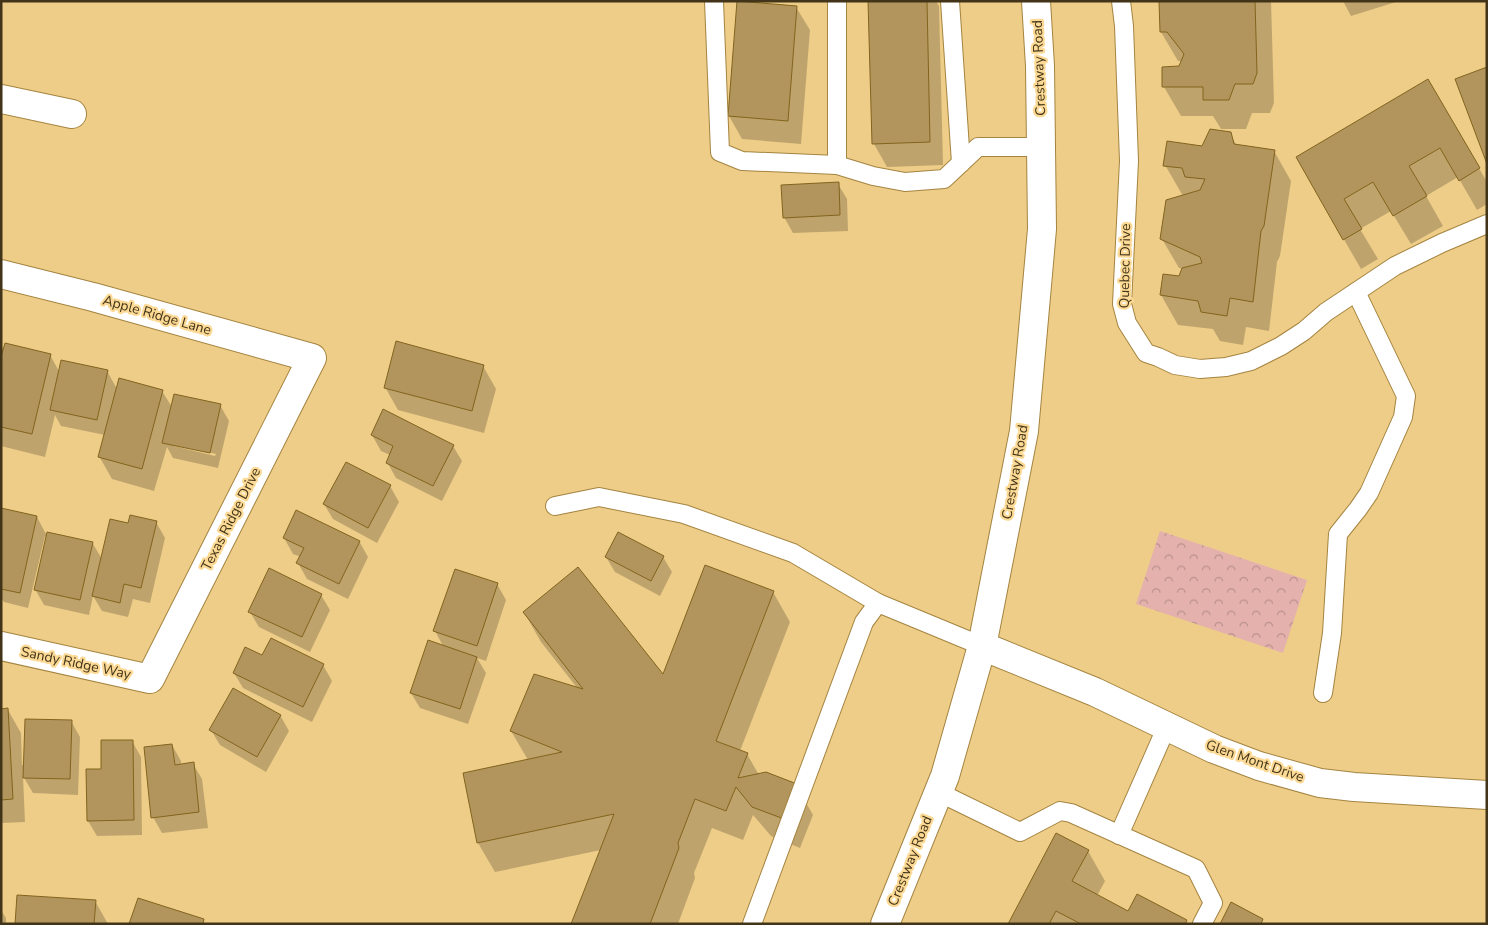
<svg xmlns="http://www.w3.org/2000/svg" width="1488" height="925" font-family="'Nunito Sans',sans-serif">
  <defs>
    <pattern id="park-crowns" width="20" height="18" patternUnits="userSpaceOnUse" patternTransform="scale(1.25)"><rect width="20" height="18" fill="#e4b1ad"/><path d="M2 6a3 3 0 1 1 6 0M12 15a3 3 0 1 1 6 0" fill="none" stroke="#ba918c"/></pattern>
  </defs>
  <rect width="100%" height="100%" fill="#eecd88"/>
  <!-- park -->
  <polygon fill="url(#park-crowns)" points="1160,531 1307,580 1283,653 1136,604"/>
  <!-- shadow -->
  <g fill="#0003" fill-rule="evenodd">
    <polygon points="870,1 936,1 939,6 943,165 887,167 874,144"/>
    <polygon points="1161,1 1271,1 1274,103 1270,113 1252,113 1246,129 1221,129 1213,116 1181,116 1164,87 1180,68 1183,61 1178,61 1161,32"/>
    <polygon points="1343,1 1399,1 1351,16"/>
    <polygon points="796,7 810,30 801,144 742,139 729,116"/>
    <polygon points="1428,81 1487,182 1487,204 1477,210 1458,177 1426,196 1443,226 1411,244 1391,211 1360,229 1378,259 1361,269 1297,158"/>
    <polygon points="1230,134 1237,146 1274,151 1291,181 1280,256 1277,262 1269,331 1246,327 1243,345 1220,341 1213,329 1178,325 1161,295 1164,275 1179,278 1184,269 1179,268 1162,239 1183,196 1165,165"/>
    <polygon points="838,184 847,199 848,231 793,233 784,217"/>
    <path d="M1,345L4,351L50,355L60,373L107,371L117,389L162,391L172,407L220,405L229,421L218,468L173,458L167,447L154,491L112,479L99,456L105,435L61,426L55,415L45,457L1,446ZM174,444L216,454L215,456L174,446Z"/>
    <polygon points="483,366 496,389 484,433 398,410 385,387"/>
    <polygon points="372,435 453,446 462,461 442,501 396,478 387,462 390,455 381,451"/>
    <polygon points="390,486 399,502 377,543 333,519 324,504"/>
    <polygon points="1,509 37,517 47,536 93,544 102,559 129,524 156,522 165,538 150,603 133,599 128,617 102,611 93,596 89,615 44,605 35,589 47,536 45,536 28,608 4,602 1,598"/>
    <polygon points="284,538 359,541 368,557 348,599 307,579 298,563 301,557 293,554"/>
    <polygon points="606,557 663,557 672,572 660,596 615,572"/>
    <polygon points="497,584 506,600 486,661 477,658 486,673 468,724 420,708 411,693 443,646 435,631"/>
    <polygon points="773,592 790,622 740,751 747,754 759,775 796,785 813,815 800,848 771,836 753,815 743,840 712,828 694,873 695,878 678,924 572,924 601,850 495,872 478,843 464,774 528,760 511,731 578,689 541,642 524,612 663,677"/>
    <polygon points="321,595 330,610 310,652 259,627 250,612"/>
    <polygon points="271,640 323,665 332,681 312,722 243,688 234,673 263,657"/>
    <polygon points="1,710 8,710 21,733 22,765 24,765 71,721 80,737 78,795 33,793 23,776 25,822 1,823"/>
    <polygon points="280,715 289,731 266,772 220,745 211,730"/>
    <polygon points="132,741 141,757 142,835 97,836 88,821 102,770"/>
    <polygon points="172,745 181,761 181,765 193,764 202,779 208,828 162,833 153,817"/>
    <polygon points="1088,851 1105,881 1097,896 1128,912 1186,921 1187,924 1010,924"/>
    <polygon points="95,901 108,924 16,924"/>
    <polygon points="1,910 6,918 6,924 1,924"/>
  </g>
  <!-- building -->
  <g fill="#b1955d" stroke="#83641d">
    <polygon points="737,1 797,6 788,121 728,116"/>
    <polygon points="868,1 927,1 930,142 872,144"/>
    <polygon points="1159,1 1255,1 1257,73 1253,84 1235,84 1229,100 1203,100 1203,87 1162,87 1162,67 1179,66 1184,54 1167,32 1160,32"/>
    <polygon points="1487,67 1487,164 1455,79"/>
    <polygon points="1428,79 1480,168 1459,181 1440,148 1409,166 1427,196 1393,216 1373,182 1344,199 1362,229 1343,240 1296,157"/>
    <polygon points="1210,129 1231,132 1234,144 1275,150 1264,226 1261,231 1253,302 1230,298 1227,316 1201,312 1198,301 1160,295 1163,274 1179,276 1182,268 1202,263 1200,257 1160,239 1166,200 1200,190 1205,179 1185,177 1182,168 1163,166 1167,141 1202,146"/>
    <polygon points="839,182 840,215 783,218 781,185"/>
    <polygon points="396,341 484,365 472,411 384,388"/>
    <polygon points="5,343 51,354 32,434 1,427 1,357"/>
    <polygon points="61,360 108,370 97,420 50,410"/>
    <polygon points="119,378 163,390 142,469 98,457"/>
    <polygon points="174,394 221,404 210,453 162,443"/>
    <polygon points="383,409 454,445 433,486 386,463 393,446 371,435"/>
    <polygon points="346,462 391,485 368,528 323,504"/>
    <polygon points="1,508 37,516 20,593 1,589"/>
    <polygon points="296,510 360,541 339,584 296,563 304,548 283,538"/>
    <polygon points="130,515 157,521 141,588 124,584 120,603 92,596 110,519 128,523"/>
    <polygon points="47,532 93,542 80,600 34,590"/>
    <polygon points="618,532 664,556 651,581 605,557"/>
    <polygon points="705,565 774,591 716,741 748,753 738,778 766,772 797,784 784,819 752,807 736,787 726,811 695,799 678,843 679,848 650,924 571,924 614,814 477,843 463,773 562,752 510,731 534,674 583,689 523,612 578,567 663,674"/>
    <polygon points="269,568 322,594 302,637 248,612"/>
    <polygon points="455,569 498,583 477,646 433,631"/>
    <polygon points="271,638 324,664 303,707 233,673 245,647 262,655"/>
    <polygon points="428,640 477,657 460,709 410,693"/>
    <polygon points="233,688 281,715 257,757 209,730"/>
    <polygon points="8,708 13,799 1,800 1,709"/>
    <polygon points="25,719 72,720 70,779 23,778"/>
    <polygon points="101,740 133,740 134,820 87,821 86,769 101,769"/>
    <polygon points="172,744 175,765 194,762 199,812 151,818 144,747"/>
    <polygon points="1056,833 1089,850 1072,881 1128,911 1137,894 1187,920 1185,924 1081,924 1056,911 1049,924 1008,924"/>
    <polygon points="17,895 96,900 94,924 15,924"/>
    <polygon points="138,898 204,919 203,924 129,924"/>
    <polygon points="1231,902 1263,919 1261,924 1220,924"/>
  </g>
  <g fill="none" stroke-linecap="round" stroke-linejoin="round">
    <defs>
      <g id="lane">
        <polyline points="714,1 720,152 742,161 837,165"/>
        <polyline points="837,1 837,165 873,176 905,182 944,179 978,147 1041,147"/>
        <polyline points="950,1 961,163"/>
        <polyline points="1121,1 1124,26 1129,161 1122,304 1127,323 1146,353 1158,357 1175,365 1200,369 1226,367 1251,361 1281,346 1304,331 1326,312 1395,266 1442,243 1487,224"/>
        <polyline points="555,506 599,497 684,514 793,553 878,603"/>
        <polyline points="1323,693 1332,633 1338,534 1358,509 1369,493 1403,417 1406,396 1356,292"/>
        <polyline points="938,792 1020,832 1060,811 1071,813 1196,869 1213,903 1202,924"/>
        <polyline points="1119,835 1167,726"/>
        <polyline points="752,924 864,622 878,603 982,646"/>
      </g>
      <g id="street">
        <polyline points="1,99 72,114"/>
        <polyline points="1,274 93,297 312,358 150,679 1,646"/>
      </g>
      <g id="secondary">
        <polyline points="982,646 1095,692 1214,749 1259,766 1320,783 1354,787 1487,795"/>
        <polyline points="885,924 945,776 982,646 1024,431 1042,229 1040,66 1036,1"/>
      </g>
    </defs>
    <!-- lane casing -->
    <use href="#lane" stroke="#a48440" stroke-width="20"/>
    <!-- street casing -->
    <use href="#street" stroke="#a48440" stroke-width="30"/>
    <!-- secondary casing -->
    <use href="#secondary" stroke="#a48440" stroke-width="30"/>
    <!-- lane -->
    <use href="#lane" stroke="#fff" stroke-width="18"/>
    <!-- street -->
    <use href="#street" stroke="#fff" stroke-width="28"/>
    <!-- secondary -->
    <use href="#secondary" stroke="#fff" stroke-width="28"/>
  </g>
  <g text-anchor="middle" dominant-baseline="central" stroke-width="4.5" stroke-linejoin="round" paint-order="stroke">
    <!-- street labels -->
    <g font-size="14" fill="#423418" stroke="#fcda95">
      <text transform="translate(1039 68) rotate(-92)">Crestway Road</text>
      <text transform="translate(1125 266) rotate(-89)">Quebec Drive</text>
      <text transform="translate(157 315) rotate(16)">Apple Ridge Lane</text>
      <text transform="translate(1015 472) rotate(-80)">Crestway Road</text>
      <text transform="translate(231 519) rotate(-63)">Texas Ridge Drive</text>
      <text transform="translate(76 663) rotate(12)">Sandy Ridge Way</text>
      <text transform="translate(1255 761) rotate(19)">Glen Mont Drive</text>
      <text transform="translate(910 861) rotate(-68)">Crestway Road</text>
    </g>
  </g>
  <!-- border -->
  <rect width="1488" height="925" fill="none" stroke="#423418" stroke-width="5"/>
</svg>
